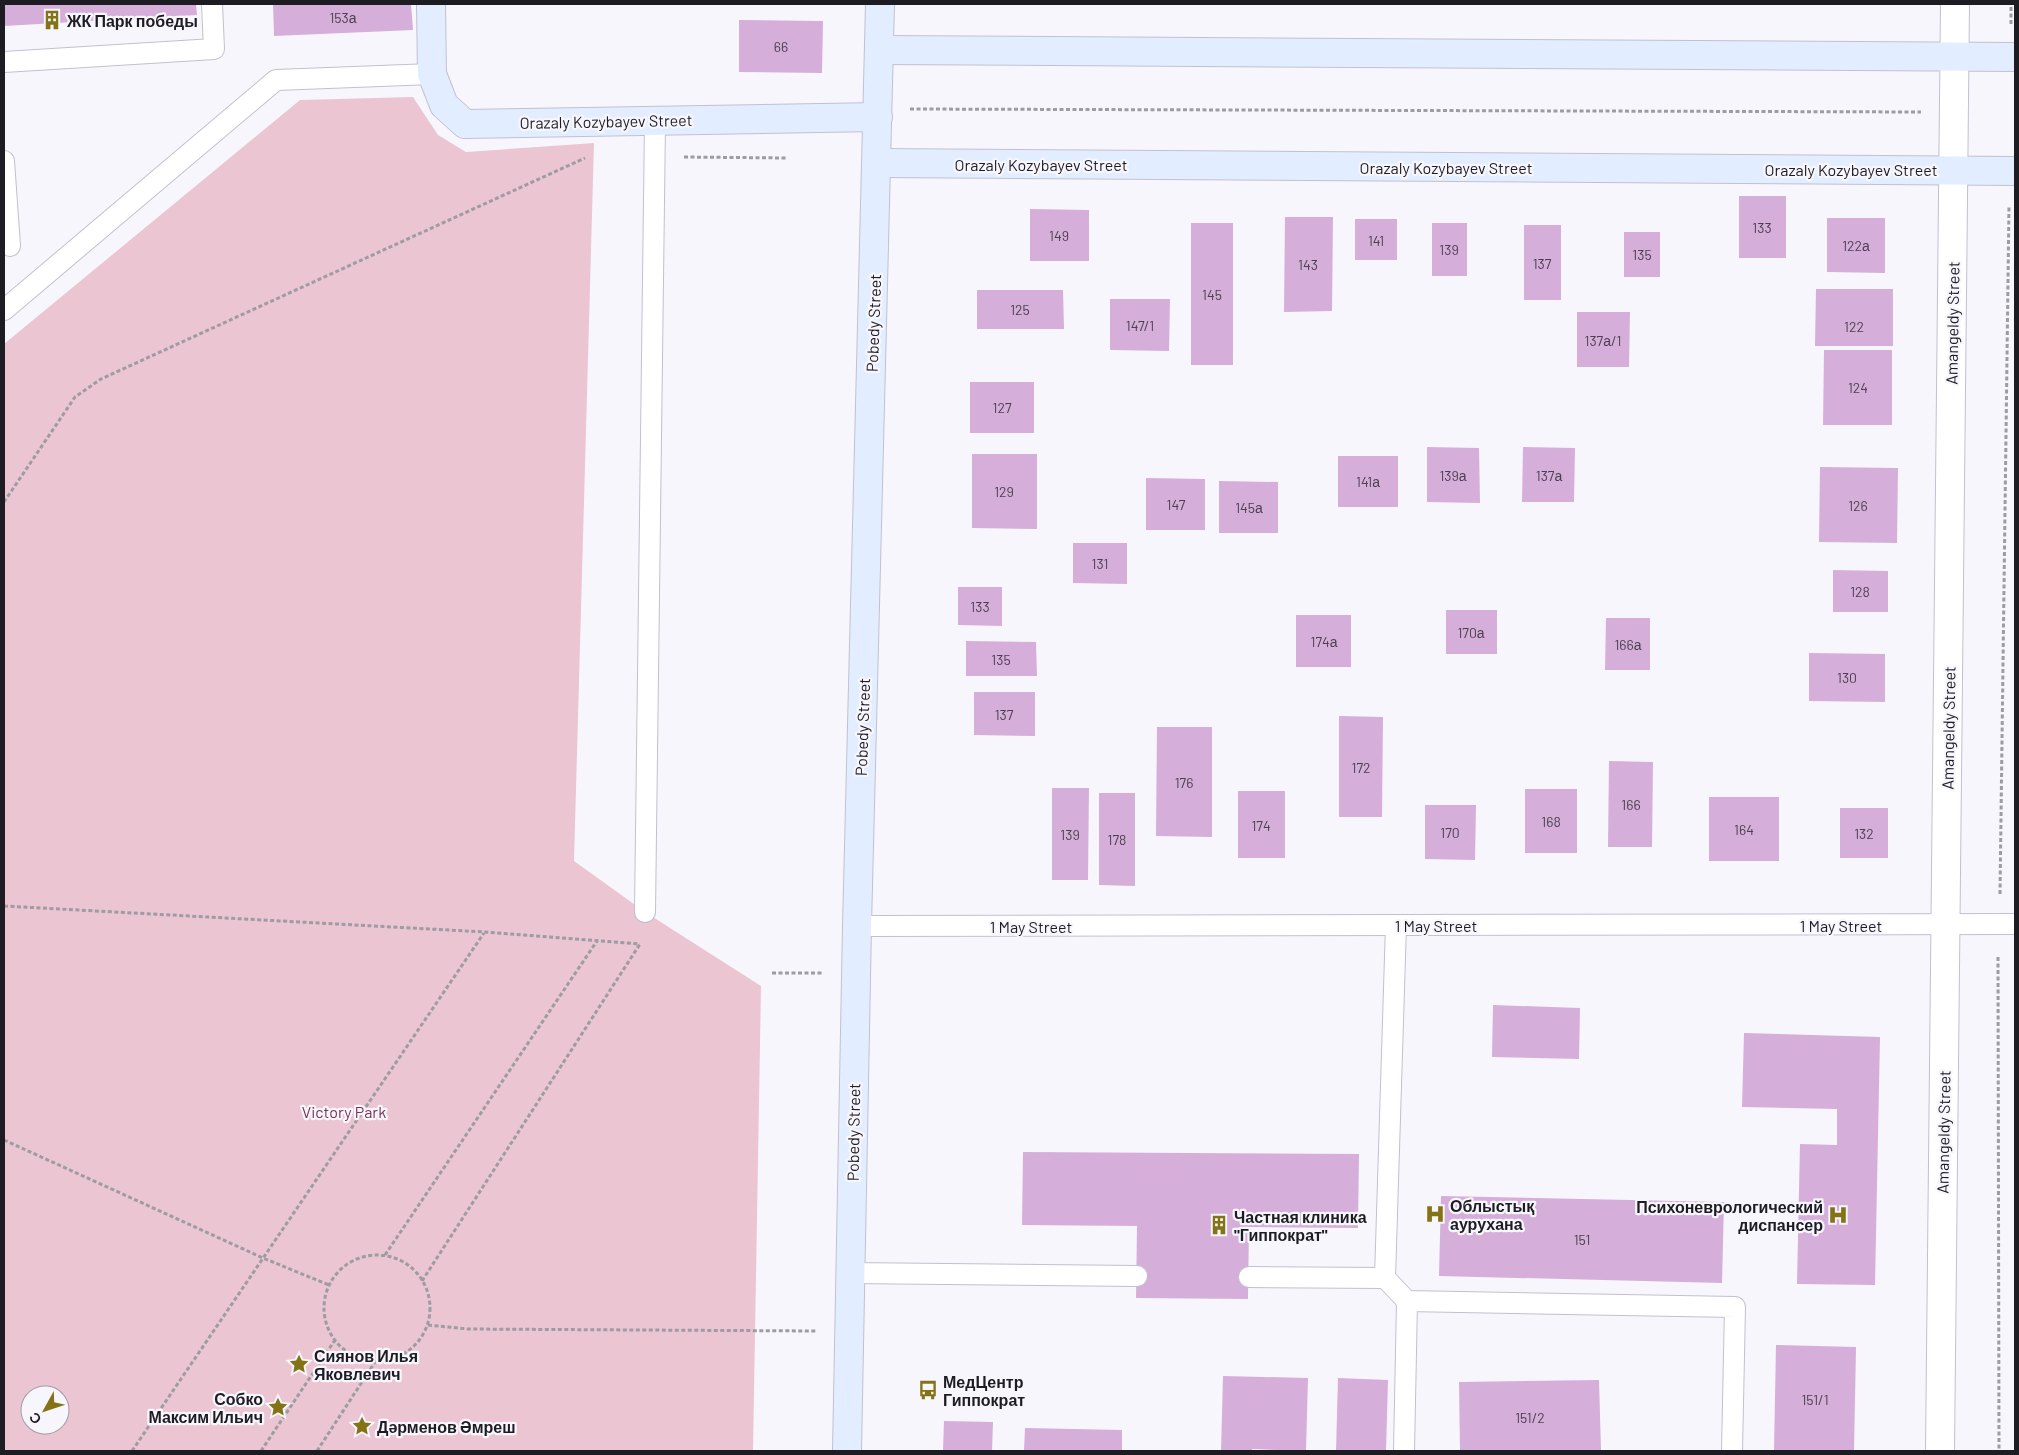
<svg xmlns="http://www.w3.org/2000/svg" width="2019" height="1455" font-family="Barlow,sans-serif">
  <rect width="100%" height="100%" fill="#f7f6fd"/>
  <!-- green -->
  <path fill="#ecc5d2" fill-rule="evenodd" d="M413,97L438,135L466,152L594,143L574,861L645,912L761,986L753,1451H4V344L300,100ZM30,1395H60V1425H30Z"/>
  <!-- building -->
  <g fill="#d6aeda">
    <polygon points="4,4 196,4 197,15 4,26"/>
    <polygon points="273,4 411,4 413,30 274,36"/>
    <polygon points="739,20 823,21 822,73 739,72"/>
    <rect x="1739" y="196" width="47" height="62"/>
    <polygon points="1030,209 1089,210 1089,261 1030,261"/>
    <polygon points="1285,217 1333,217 1332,311 1284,312"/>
    <polygon points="1827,218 1885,218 1885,273 1827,272"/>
    <rect x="1355" y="219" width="42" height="41"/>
    <rect x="1191" y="223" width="42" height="142"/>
    <rect x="1432" y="223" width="35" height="53"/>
    <rect x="1524" y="225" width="37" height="75"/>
    <rect x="1624" y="232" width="36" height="45"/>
    <polygon points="1816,289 1893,289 1893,346 1815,346"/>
    <polygon points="977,290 1063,290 1064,329 977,329"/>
    <polygon points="1110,299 1170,299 1169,351 1110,350"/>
    <polygon points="1577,312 1630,312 1629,367 1577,367"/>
    <polygon points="1824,350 1892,350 1892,425 1823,425"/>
    <rect x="970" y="382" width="64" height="51"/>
    <polygon points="1427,447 1479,448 1480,503 1427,502"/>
    <polygon points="1523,447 1575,448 1574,502 1522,502"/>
    <polygon points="972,454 1037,454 1037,529 972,528"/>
    <rect x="1338" y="456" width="60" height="51"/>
    <polygon points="1820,467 1898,468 1897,543 1819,542"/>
    <polygon points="1146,478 1205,479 1205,530 1146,530"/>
    <polygon points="1219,481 1278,482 1278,533 1219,533"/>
    <polygon points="1073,543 1127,543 1127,584 1073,583"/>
    <polygon points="1833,570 1888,571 1888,612 1833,612"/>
    <polygon points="958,587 1002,587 1002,626 958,625"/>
    <rect x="1446" y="610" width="51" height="44"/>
    <rect x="1296" y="615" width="55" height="52"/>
    <polygon points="1606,618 1650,618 1650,670 1605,670"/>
    <polygon points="966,641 1036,642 1037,676 966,676"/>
    <polygon points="1809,653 1885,654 1885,702 1809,701"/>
    <polygon points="974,692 1035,692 1035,736 974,735"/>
    <polygon points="1339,716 1383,717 1382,817 1339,817"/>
    <polygon points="1157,727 1212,727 1212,837 1156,836"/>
    <polygon points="1609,761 1653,762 1652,847 1608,847"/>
    <polygon points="1052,788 1089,788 1088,880 1052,880"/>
    <rect x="1525" y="789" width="52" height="64"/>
    <rect x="1238" y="791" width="47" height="67"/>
    <polygon points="1099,793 1135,793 1135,886 1099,885"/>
    <rect x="1709" y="797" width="70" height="64"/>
    <polygon points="1425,805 1476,805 1475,860 1425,859"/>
    <rect x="1840" y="808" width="48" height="50"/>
    <polygon points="1493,1005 1580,1008 1579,1059 1492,1057"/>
    <polygon points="1744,1033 1880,1037 1875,1285 1797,1284 1800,1144 1837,1145 1837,1109 1742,1107"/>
    <polygon points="1023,1152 1359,1154 1358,1228 1249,1227 1248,1299 1136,1298 1137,1226 1022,1225"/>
    <polygon points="1441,1196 1724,1202 1722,1283 1439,1276"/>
    <polygon points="1776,1345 1856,1347 1854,1451 1774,1451"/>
    <polygon points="1223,1376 1308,1378 1306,1451 1252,1449 1252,1451 1221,1451"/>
    <polygon points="1338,1378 1388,1380 1386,1451 1336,1451"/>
    <polygon points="1599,1380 1601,1451 1460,1451 1459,1382"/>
    <polygon points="944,1421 993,1422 992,1451 943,1451"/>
    <polygon points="1025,1428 1122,1430 1122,1451 1024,1451"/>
  </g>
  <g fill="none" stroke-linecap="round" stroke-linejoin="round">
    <defs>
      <g id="lane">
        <polyline points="4,62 214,49 212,4"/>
        <polyline points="4,161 10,246"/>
        <polyline points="4,310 276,80 432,74"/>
        <polyline points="645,912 655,121"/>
        <polyline points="857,926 2015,924"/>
        <polyline points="850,1273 1137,1276"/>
        <polyline points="1249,1277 1385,1278 1407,1301 1735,1307 1732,1451"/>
        <polyline points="1385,1278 1396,925"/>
        <polyline points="1404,1451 1407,1301"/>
      </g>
      <polyline id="street" points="1940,1451 1955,4"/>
      <g id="secondary">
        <polyline points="431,4 432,74 444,105 465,124 878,117"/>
        <polyline points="879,50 2015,57"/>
        <polyline points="877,163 2015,171"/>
        <polyline points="847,1451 857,926 880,4"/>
      </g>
    </defs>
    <!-- lane casing -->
    <use href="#lane" stroke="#c1c0d0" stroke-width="22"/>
    <!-- street casing -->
    <use href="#street" stroke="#c1c0d0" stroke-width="30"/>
    <!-- secondary casing -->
    <use href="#secondary" stroke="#c1c0d0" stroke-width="30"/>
    <!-- path -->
    <g stroke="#9d9ca2" stroke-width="3" stroke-dasharray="4 2.5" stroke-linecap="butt">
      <polyline points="2011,24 2011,4"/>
      <polyline points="910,109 1921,112"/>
      <polyline points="684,157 786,158"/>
      <polyline points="4,502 75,397 101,379 585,158"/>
      <polyline points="2000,894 2009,205"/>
      <polyline points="4,906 485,932 640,944"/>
      <polyline points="1998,957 1999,1451"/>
      <polyline points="772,973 824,973"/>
      <polyline points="4,1140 263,1258 329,1285"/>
      <polyline points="385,1255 597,941"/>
      <circle cx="377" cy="1308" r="53"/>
      <polyline points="422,1281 640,944"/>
      <polyline points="428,1325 468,1329 816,1331"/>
      <polyline points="132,1451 484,933"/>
      <polyline points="261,1451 335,1340"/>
      <polyline points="317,1451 375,1362"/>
    </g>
    <!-- lane -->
    <use href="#lane" stroke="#fff" stroke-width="20"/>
    <!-- street -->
    <use href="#street" stroke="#fff" stroke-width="28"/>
    <!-- secondary -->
    <use href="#secondary" stroke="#e2eeff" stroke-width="28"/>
  </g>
  <!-- icons -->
  <defs>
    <symbol id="building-bare" viewBox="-9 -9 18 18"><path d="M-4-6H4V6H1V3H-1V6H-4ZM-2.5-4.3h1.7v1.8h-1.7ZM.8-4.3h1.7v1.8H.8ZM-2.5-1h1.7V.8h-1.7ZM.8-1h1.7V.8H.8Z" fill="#847315" stroke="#f7f6fd" stroke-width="2.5" paint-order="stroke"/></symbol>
    <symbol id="hospital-bare" viewBox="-9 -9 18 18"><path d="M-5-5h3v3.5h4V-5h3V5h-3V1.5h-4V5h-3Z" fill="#847315" stroke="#f7f6fd" stroke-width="2.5" paint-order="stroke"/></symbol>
    <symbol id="sight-bare" viewBox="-9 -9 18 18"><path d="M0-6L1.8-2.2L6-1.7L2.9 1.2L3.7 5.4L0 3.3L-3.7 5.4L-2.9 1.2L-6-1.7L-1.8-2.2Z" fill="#847315" stroke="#f7f6fd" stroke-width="2.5" paint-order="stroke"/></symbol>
    <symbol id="bus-bare" viewBox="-9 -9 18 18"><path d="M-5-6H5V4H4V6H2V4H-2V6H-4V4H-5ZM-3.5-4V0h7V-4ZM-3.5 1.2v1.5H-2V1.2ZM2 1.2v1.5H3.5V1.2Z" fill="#847315" stroke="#f7f6fd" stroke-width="2.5" paint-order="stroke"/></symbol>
  </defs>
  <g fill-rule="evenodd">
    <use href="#building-bare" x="38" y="6" width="28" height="28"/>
    <use href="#hospital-bare" x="1421" y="1200" width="28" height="28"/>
    <use href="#hospital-bare" x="1824" y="1201" width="28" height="28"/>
    <use href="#building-bare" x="1205" y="1211" width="28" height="28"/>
    <use href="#sight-bare" x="285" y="1350" width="28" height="28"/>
    <use href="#bus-bare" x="914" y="1376" width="28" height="28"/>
    <use href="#sight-bare" x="264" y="1393" width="28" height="28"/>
    <use href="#sight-bare" x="348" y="1412" width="28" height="28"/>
  </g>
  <g text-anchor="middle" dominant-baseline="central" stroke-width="4.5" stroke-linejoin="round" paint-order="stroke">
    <!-- number labels -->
    <g font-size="14" fill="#4b4050">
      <text x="343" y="17">153а</text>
      <text x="781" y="46">66</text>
      <text x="1762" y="227">133</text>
      <text x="1059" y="235">149</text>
      <text x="1376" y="240">141</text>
      <text x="1856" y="245">122а</text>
      <text x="1449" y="249">139</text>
      <text x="1642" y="254">135</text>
      <text x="1542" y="263">137</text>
      <text x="1308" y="264">143</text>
      <text x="1212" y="294">145</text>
      <text x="1020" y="309">125</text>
      <text x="1140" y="325">147/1</text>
      <text x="1854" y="326">122</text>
      <text x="1603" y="340">137а/1</text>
      <text x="1858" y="387">124</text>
      <text x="1002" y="407">127</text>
      <text x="1453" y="475">139а</text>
      <text x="1549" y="475">137а</text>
      <text x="1368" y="481">141а</text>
      <text x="1004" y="491">129</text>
      <text x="1176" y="504">147</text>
      <text x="1858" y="505">126</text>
      <text x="1249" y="507">145а</text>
      <text x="1100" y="563">131</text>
      <text x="1860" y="591">128</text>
      <text x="980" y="606">133</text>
      <text x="1471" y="632">170а</text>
      <text x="1324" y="641">174а</text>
      <text x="1628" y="644">166а</text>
      <text x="1001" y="659">135</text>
      <text x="1847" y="677">130</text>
      <text x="1004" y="714">137</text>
      <text x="1361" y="767">172</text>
      <text x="1184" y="782">176</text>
      <text x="1631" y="804">166</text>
      <text x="1551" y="821">168</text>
      <text x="1261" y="825">174</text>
      <text x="1744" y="829">164</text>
      <text x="1450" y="832">170</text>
      <text x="1864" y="833">132</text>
      <text x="1070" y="834">139</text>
      <text x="1117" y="839">178</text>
      <text x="1582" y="1239">151</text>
      <text x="1815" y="1399">151/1</text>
      <text x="1530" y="1417">151/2</text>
    </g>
    <!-- poi labels -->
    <g font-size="16" font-weight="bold" fill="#1d1c22" stroke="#f7f6fd" text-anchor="start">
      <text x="67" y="20">ЖК Парк победы</text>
      <text x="1450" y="1205">Облыстық<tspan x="1450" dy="18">аурухана</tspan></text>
      <text x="1823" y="1206" text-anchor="end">Психоневрологический<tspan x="1823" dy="18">диспансер</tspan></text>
      <text x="1234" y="1216">Частная клиника<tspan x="1234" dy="18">"Гиппократ"</tspan></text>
      <text x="314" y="1355">Сиянов Илья<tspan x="314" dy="18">Яковлевич</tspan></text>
      <text x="943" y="1381">МедЦентр<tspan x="943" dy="18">Гиппократ</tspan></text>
      <text x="263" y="1398" text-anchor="end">Собко<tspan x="263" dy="18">Максим Ильич</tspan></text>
      <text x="377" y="1426">Дәрменов Әмреш</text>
    </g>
    <!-- street labels -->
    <g font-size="16" fill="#1d1c22" stroke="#f7f6fd">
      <text transform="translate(606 121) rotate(-1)">Orazaly Kozybayev Street</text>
      <text x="1041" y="164">Orazaly Kozybayev Street</text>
      <text x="1446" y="167">Orazaly Kozybayev Street</text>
      <text x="1851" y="169">Orazaly Kozybayev Street</text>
      <text transform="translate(873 323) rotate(-88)">Pobedy Street</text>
      <text transform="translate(1952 323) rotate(-89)">Amangeldy Street</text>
      <text transform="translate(862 727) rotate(-88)">Pobedy Street</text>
      <text transform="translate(1948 728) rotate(-89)">Amangeldy Street</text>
      <text x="1436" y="925">1 May Street</text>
      <text x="1841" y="925">1 May Street</text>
      <text x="1031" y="926">1 May Street</text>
      <text transform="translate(853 1132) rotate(-89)">Pobedy Street</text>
      <text transform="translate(1943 1132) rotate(-89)">Amangeldy Street</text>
    </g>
    <!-- park labels -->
    <g font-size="16" fill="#7a3350" stroke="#f7f6fd">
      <text x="344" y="1111">Victory Park</text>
    </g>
  </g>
  <!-- border -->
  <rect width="2019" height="1455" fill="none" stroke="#1d1c22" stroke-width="10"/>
  <!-- north arrow -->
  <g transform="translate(45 1410) rotate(230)"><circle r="24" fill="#f7f6fd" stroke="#a09fa5"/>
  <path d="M0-4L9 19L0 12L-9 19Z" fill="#847315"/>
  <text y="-8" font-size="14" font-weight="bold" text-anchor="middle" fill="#1d1c22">С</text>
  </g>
</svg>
